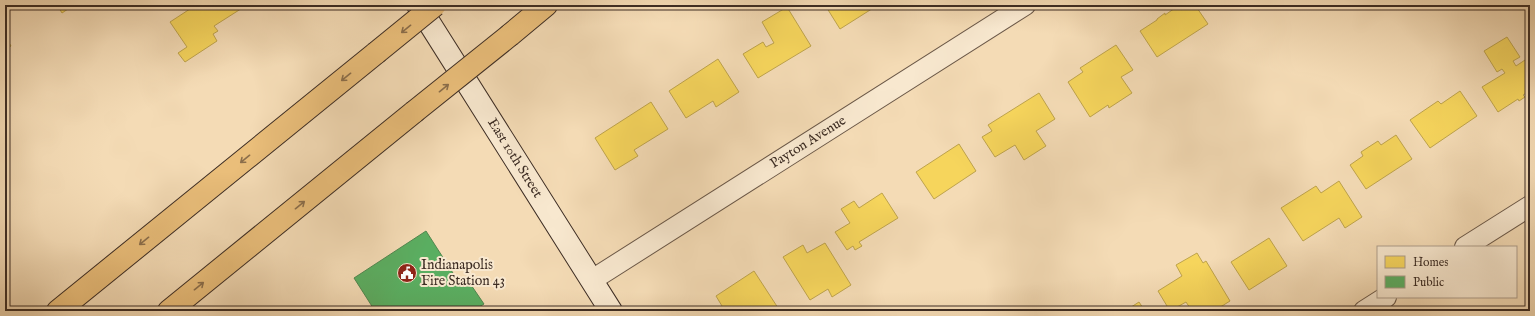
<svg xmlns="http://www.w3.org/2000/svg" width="1535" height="316" font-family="'IM FELL English',serif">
  <rect width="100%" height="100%" fill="#f4dbb5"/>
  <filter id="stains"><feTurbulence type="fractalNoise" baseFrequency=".005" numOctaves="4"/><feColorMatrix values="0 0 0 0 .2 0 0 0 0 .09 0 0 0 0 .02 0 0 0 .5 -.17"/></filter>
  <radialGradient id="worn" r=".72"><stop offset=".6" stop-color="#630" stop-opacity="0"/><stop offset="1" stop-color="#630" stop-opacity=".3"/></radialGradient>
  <!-- homes -->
  <g fill="#f6d55c" stroke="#bea34b">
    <polygon points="57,5 74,5 62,13"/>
    <polygon points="196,5 247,5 214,26 218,31 213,34 217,41 185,62 178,53 187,47 170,22"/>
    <polygon points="825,5 878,5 840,29"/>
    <polygon points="1188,5 1195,5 1208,24 1157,57 1140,31 1157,20 1157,19 1165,13 1165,15 1178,6 1181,10"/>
    <polygon points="787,7 811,46 758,78 743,54 763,42 766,47 774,43 762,22"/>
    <polygon points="5,36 11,46 5,50"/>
    <polygon points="1507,37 1520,57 1513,61 1516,66 1525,60 1530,69 1530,91 1523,95 1525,97 1519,101 1518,99 1498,112 1482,87 1505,73 1502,69 1497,72 1484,51"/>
    <polygon points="1116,45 1133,70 1121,77 1132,93 1109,108 1108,105 1090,117 1068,82 1083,72 1080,68"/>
    <polygon points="718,59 739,92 716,107 713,101 686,118 669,91"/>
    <polygon points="1460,91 1477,116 1430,148 1410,120 1438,101 1441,104"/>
    <polygon points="1039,93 1055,119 1036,131 1046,146 1024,160 1015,145 995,157 982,137 992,131 988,125"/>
    <polygon points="651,102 668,129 634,150 638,156 615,170 595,138"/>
    <polygon points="1396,135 1412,159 1366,189 1350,165 1363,156 1361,152 1378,141 1381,145"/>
    <polygon points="959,144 976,171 934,199 916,172"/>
    <polygon points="1339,181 1362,217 1345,228 1339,218 1303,241 1281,208 1316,186 1321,193"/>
    <polygon points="882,193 898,218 859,242 862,246 855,250 853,246 847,250 835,232 850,223 841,209 854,201 859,208"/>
    <polygon points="1269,238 1287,266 1249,290 1231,262"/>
    <polygon points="825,243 851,285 832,297 828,289 810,300 783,257 803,245 807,253"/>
    <polygon points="1197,253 1203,263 1206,261 1230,301 1214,311 1192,311 1186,302 1170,311 1158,291 1182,276 1176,265"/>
    <polygon points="754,271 780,311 725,311 716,296"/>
    <polygon points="1139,302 1145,311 1125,311"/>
  </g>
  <!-- public -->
  <polygon fill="#5aae61" stroke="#51874f" points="426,231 460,284 467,279 484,304 473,311 375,311 354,278"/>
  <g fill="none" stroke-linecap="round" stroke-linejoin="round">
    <defs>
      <g id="street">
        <polyline points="1465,247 1530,206"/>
        <polyline points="592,280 1025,5"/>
        <polyline points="1364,311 1386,297"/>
      </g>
      <polyline id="secondary" points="418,5 611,311"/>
      <g id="highway">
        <polyline points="510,35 546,5"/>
        <polyline points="58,311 376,53"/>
        <polyline points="169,311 414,112"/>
      </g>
    </defs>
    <!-- street casing -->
    <use href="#street" stroke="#6b5848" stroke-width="22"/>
    <!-- secondary casing -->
    <use href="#secondary" stroke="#3d2d24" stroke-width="24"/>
    <!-- highway casing -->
    <use href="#highway" stroke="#3d2d24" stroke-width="24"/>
    <!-- street -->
    <use href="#street" stroke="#f8e8cf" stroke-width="20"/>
    <!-- secondary -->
    <use href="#secondary" stroke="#f8e8cf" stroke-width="22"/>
    <!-- highway -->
    <use href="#highway" stroke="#eabe7a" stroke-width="22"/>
    <defs>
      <g id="highway-bridge">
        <polyline points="376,53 435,5"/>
        <polyline points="414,112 510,35"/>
      </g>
    </defs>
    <!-- highway-bridge casing -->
    <use href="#highway-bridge" stroke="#3d2d24" stroke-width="24" stroke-linecap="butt"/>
    <!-- highway-bridge -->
    <use href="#highway-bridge" stroke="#eabe7a" stroke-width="22"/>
  </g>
  <!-- one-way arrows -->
  <defs><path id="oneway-shaft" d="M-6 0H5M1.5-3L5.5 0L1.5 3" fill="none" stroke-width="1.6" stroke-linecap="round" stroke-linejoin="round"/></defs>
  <g stroke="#8b6e4b">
    <use href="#oneway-shaft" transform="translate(406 29) rotate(141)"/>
    <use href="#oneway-shaft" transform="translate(346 77) rotate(141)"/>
    <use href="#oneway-shaft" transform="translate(444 88) rotate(-39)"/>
    <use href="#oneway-shaft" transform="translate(245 159) rotate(141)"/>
    <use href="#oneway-shaft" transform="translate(300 205) rotate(-39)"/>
    <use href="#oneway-shaft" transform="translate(144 241) rotate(141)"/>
    <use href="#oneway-shaft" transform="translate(199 286) rotate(-39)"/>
  </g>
  <!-- icons -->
  <defs>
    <symbol id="civic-disc" viewBox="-11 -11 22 22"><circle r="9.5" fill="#8f2418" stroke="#f8e8cf"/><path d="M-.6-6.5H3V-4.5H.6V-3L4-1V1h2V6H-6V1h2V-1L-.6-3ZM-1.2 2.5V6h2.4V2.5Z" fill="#fff"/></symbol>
  </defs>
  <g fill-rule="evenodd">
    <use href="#civic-disc" x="396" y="262" width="22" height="22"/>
  </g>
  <g text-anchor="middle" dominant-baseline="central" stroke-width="4" stroke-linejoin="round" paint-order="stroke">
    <!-- street labels -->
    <g font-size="14" fill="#3d2d24" stroke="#f8e8cf">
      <text transform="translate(808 142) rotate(-32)">Payton Avenue</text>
      <text transform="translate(515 158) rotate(58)">East 10th Street</text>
    </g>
    <!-- poi labels -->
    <g font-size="14" fill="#3d2d24" stroke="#f8e8cf" text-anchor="start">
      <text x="421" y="265">Indianapolis<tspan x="421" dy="16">Fire Station 43</tspan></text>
    </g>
  </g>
  <!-- margin -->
  <rect width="1535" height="316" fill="none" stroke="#f4dbb5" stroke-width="20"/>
  <rect x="6" y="6" width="1523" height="304" fill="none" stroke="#3d2d24" stroke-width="2"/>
  <rect x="10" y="10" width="1515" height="296" fill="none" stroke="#3d2d24"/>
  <!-- legend -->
  <rect x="1377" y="246" width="140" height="52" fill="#f8e8cf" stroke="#ad9d8b"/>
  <rect x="1385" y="256" width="20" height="12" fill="#f6d55c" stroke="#ad9d8b"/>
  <text x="1413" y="266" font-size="12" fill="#3d2d24">Homes</text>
  <rect x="1385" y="276" width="20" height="12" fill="#5aae61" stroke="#ad9d8b"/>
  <text x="1413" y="286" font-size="12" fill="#3d2d24">Public</text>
  <rect width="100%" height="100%" filter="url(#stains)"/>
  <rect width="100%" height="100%" fill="url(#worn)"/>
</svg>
